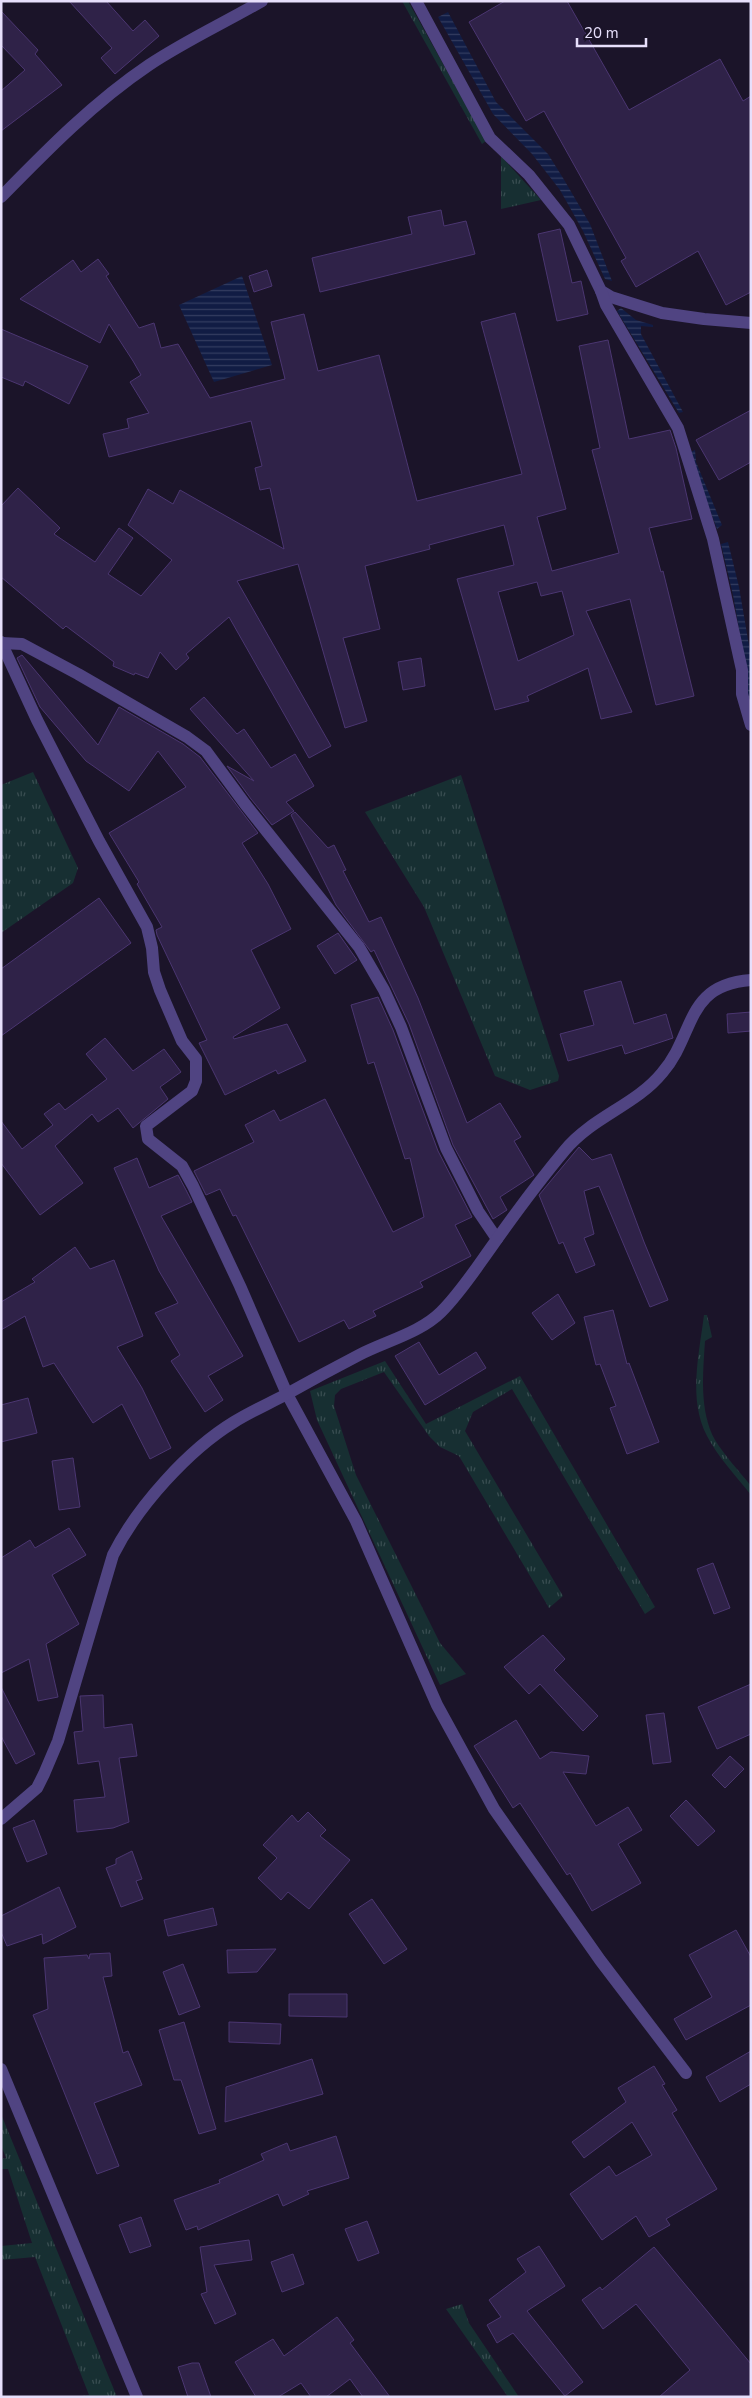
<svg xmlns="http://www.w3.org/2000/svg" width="752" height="2398" font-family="'Nunito Sans',sans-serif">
  <defs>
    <pattern id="grass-tufts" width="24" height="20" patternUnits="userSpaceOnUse" patternTransform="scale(1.25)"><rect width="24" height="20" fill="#172f32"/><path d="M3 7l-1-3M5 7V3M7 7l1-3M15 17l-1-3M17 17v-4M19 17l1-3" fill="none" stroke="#394d51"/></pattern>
    <pattern id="water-rules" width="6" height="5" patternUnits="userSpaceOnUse" patternTransform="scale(1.25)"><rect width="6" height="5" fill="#111c44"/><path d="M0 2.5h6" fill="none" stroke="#343d60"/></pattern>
  </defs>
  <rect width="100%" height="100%" fill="#1b1429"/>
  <!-- grass -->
  <g fill="url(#grass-tufts)">
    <polygon points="402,1 408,1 486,141 482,144"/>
    <polygon points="501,156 541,200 501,209"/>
    <polygon points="33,772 78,868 73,883 1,933 1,785"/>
    <polygon points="461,775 559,1076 558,1081 530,1090 495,1076 424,907 365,812"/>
    <path d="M704,1315H707L712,1337L705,1341C703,1373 699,1411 715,1440C725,1456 739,1471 751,1486V1495C736,1476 718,1457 707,1436C688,1399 699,1355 704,1315Z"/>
    <polygon points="385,1361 426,1424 520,1376 655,1607 645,1614 512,1389 473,1412 465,1431 563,1596 549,1608 459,1456 440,1447 429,1436 384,1372 341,1389 335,1395 334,1406 356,1475 440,1643 466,1674 440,1685 317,1420 310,1391"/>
    <polygon points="1,2114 117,2397 74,2397 89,2395 35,2257 1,2260 1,2246 32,2243 8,2169 1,2169 1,2159 6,2158 1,2145"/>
    <polygon points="462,2304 469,2323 519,2397 508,2397 446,2309"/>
  </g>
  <!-- water -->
  <g fill="url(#water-rules)">
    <polygon points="448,12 496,102 548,154 563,178 590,224 612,281 605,279 583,231 560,190 532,154 493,114 438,17"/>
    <polygon points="242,276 272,365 214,382 179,305"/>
    <polygon points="621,308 636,320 653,325 653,327 641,326 641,334 683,412 679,413 617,311"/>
    <polygon points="695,450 696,462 722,525 717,529 689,453"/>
    <polygon points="728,542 739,587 751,657 751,710 745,688 745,663 733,595 721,544"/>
  </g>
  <!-- building -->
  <g fill="#2f2248" stroke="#4b3671" fill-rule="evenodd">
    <polygon points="69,1 106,1 133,31 145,20 159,36 115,74 101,58 112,48"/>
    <polygon points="505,1 567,1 629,110 720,59 743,101 751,96 751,292 726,305 698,251 636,287 621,261 626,258 544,111 526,121 469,22"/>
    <polygon points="1,11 38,50 35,54 62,85 1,131 1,91 25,70 1,45"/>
    <polygon points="441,210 444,226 466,221 475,254 320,292 312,258 412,234 408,217"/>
    <polygon points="560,229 572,283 581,281 588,314 557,321 538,234"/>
    <path d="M98,259L109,274L106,276L139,328L154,323L161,348L178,344L210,398L285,379L271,322L304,314L318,371L379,355L417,501L522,474L481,322L515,313L566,509L537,517L552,571L619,553L592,450L600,448L579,346L608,340L629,439L670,430L676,448L692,519L649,528L661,572L663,571L694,696L656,705L630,599L586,611L632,712L601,719L588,668L527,696L529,701L495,710L457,579L514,565L504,525L429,545L430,549L365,566L380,629L343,638L367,721L345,728L298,564L237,581L331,746L309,758L229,617L186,654L189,658L176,670L160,652L148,678L135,673L134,675L113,666L114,662L66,626L63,629L1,577V506L18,488L60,528L54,534L95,562L119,528L133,538L108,574L141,596L172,560L128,525L148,489L173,504L180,490L284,549L270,488L260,490L255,468L262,466L251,421L109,457L103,434L129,428L127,419L149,413L130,382L141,375L133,361L109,324L100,343L20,299L73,260L81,272ZM537,582L541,596L562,591L574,635L518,661L498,592Z"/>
    <polygon points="267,270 272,286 254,292 249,276"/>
    <polygon points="1,329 88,366 69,404 25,381 23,386 1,377"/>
    <polygon points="751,410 751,462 719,480 696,440"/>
    <polygon points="22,655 98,745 119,707 183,744 200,757 258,833 242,843 268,884 291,929 251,950 280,1008 233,1037 234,1039 287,1024 306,1061 278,1074 276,1070 225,1095 199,1043 207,1040 157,935 156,930 162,927 137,884 139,882 109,833 186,787 158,751 129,791 86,761 40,707 17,658"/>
    <polygon points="421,658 425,686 403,690 398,662"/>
    <polygon points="204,697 237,734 244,729 271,768 295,754 314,786 286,802 294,811 272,825 251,799 227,766 254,781 190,709"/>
    <polygon points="295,812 328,848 334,845 346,870 343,871 369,922 381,917 418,998 467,1123 500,1103 521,1137 514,1141 534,1175 500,1197 507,1210 493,1219 453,1145 409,1024 374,950 371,952 336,905 291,815"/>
    <polygon points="99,898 131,943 1,1036 1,969"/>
    <polygon points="338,933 357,960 335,974 317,946"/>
    <polygon points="621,981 634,1024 666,1014 673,1038 625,1054 622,1045 568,1061 560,1034 594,1025 584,991"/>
    <polygon points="378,997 393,1030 438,1151 472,1217 455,1225 471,1256 420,1282 423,1287 373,1311 376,1316 349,1329 344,1320 299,1342 236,1215 233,1216 220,1189 206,1195 194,1171 254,1142 245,1125 274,1110 280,1121 325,1099 393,1232 424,1217 410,1158 405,1159 374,1062 368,1064 351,1005"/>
    <polygon points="751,1012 751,1031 728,1033 727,1014"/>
    <polygon points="105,1038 133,1071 164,1049 181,1072 160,1087 168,1099 133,1128 118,1108 98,1122 92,1114 55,1146 83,1183 40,1215 1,1163 1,1121 22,1149 53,1125 44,1114 59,1103 65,1110 107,1079 86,1054"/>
    <polygon points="579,1147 592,1160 611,1154 644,1242 668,1300 650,1307 599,1186 584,1191 594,1234 584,1238 595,1265 576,1273 563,1242 559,1244 539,1195"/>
    <polygon points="137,1158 149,1188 178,1175 186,1190 192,1202 161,1216 243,1356 208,1376 223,1400 205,1412 171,1361 180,1355 155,1313 178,1303 159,1271 114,1168"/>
    <polygon points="75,1247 90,1269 114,1260 143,1336 117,1347 142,1388 171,1448 150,1459 122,1404 93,1423 54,1363 43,1367 25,1316 1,1330 1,1302 35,1282 32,1279"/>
    <polygon points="558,1294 575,1323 552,1340 532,1313"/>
    <polygon points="613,1310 627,1364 629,1363 659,1442 627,1454 610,1408 616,1406 600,1364 596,1365 584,1317"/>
    <polygon points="419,1342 439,1375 476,1352 486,1368 425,1405 395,1356"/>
    <polygon points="28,1398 37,1433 1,1442 1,1405"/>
    <polygon points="73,1458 80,1507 59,1510 52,1461"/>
    <polygon points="69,1528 86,1555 52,1575 79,1624 46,1644 58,1697 38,1701 29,1659 1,1673 1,1558 30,1540 35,1548"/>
    <polygon points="713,1563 730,1608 714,1614 697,1569"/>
    <polygon points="543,1635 565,1659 554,1670 598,1716 583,1731 540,1684 529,1694 504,1667"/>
    <polygon points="751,1684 751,1734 717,1749 698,1707"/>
    <polygon points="1,1687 35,1754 16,1764 1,1736"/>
    <polygon points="103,1695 104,1728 132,1724 137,1756 119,1758 129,1822 113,1828 77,1832 74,1800 105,1797 99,1761 78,1764 74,1732 83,1731 80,1696"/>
    <polygon points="664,1713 671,1762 653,1764 646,1715"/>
    <polygon points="516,1720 540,1759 551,1752 589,1756 586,1774 563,1772 596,1826 628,1807 642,1830 618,1844 641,1883 592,1911 570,1873 567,1875 520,1803 513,1808 474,1746"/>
    <polygon points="730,1756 744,1769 725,1788 712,1775"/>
    <polygon points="686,1800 715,1831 698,1846 670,1816"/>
    <polygon points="308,1812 326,1830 320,1836 350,1860 309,1909 288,1892 281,1900 258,1878 277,1858 263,1845 292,1815 298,1822"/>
    <polygon points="34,1820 47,1854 27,1862 13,1828"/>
    <polygon points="132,1851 142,1879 136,1881 143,1899 121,1907 106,1868 116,1864 116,1859"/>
    <polygon points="59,1887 76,1927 43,1944 42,1934 7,1946 1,1932 1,1916"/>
    <polygon points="372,1899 407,1949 384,1964 349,1914"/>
    <polygon points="213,1908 217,1925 168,1936 164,1920"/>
    <polygon points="736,1930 751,1957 751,2005 686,2040 674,2019 712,1997 689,1955"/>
    <polygon points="276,1949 257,1972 228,1973 227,1950"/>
    <polygon points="110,1953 112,1976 103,1977 123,2053 128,2051 142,2085 94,2103 119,2166 97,2174 33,2015 48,2009 44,1958 87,1955 89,1959 90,1954"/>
    <polygon points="183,1964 200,2007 179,2015 163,1972"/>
    <polygon points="289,1994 347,1994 347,2017 289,2016"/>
    <polygon points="184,2022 216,2129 199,2134 181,2080 174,2080 159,2030"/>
    <polygon points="229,2022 281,2024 280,2044 229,2042"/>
    <polygon points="751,2051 751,2084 720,2102 706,2077"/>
    <polygon points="312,2059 323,2094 225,2122 226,2087"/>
    <polygon points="654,2066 665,2084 662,2085 677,2110 672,2113 717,2189 666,2219 670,2225 649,2237 636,2216 602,2240 570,2194 609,2166 616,2176 652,2155 632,2122 584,2158 572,2142 626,2102 618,2088"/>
    <polygon points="336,2136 349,2178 307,2191 309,2194 283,2206 278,2194 198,2230 197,2226 186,2230 174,2200 220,2183 219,2180 264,2160 261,2154 287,2143 290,2151"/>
    <polygon points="141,2217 151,2246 130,2253 119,2225"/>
    <polygon points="367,2221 379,2253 358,2261 345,2229"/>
    <polygon points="249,2240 252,2260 214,2265 236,2314 215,2324 201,2294 207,2292 200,2247"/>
    <polygon points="539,2246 565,2286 527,2311 583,2382 565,2396 513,2333 497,2343 487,2325 501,2317 489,2300 526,2272 517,2259"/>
    <polygon points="654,2247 751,2364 751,2397 659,2397 690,2370 636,2304 603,2329 582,2300 600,2287 602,2290"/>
    <polygon points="293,2254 304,2284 282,2292 271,2262"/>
    <polygon points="337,2317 354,2340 350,2343 390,2397 363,2397 350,2379 326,2397 311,2397 301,2383 278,2397 256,2397 235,2362 273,2339 284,2356"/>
    <polygon points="192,2363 199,2363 211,2397 188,2397 178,2367"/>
  </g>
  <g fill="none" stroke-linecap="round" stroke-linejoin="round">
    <!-- minor -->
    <g stroke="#504482" stroke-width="12">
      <polyline points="416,1 490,138 529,175 569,225 601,291 611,297 662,313 704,319 751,323"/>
      <path d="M1,197C47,150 94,102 149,65C185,41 224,23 262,1"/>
      <polyline points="601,291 606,305 678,428 713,539 742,670 742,694 751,725"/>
      <polyline points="1,642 37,720 99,841 147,927 152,948 154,972 160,990 182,1041 196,1059 196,1081 192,1091 146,1126 148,1139 182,1166 193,1186 240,1286 287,1394 356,1521 437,1705 494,1809 600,1960 686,2073"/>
      <polyline points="2,643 22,644 78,674 187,737 206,751 245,804 359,947 384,990 401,1027 446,1148 478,1211 497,1239"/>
      <path d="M1,1819L37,1788L44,1774L58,1741L113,1555C137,1507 188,1450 234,1422C250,1412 268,1404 285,1395C310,1381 334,1368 359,1355C386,1341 420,1333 441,1312C460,1293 475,1270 490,1249C514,1215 539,1181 565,1150C592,1117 636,1105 662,1073C696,1034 684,985 751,980"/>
      <polyline points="1,2069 137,2397"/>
    </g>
  </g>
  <!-- border -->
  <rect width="752" height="2398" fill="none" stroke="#e7dffb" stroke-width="5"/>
  <!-- scale -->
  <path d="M577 38v8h69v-8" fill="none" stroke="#e7dffb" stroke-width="2.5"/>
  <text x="584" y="38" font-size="15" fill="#e7dffb" stroke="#1b1429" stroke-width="4" paint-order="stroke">20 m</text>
</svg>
